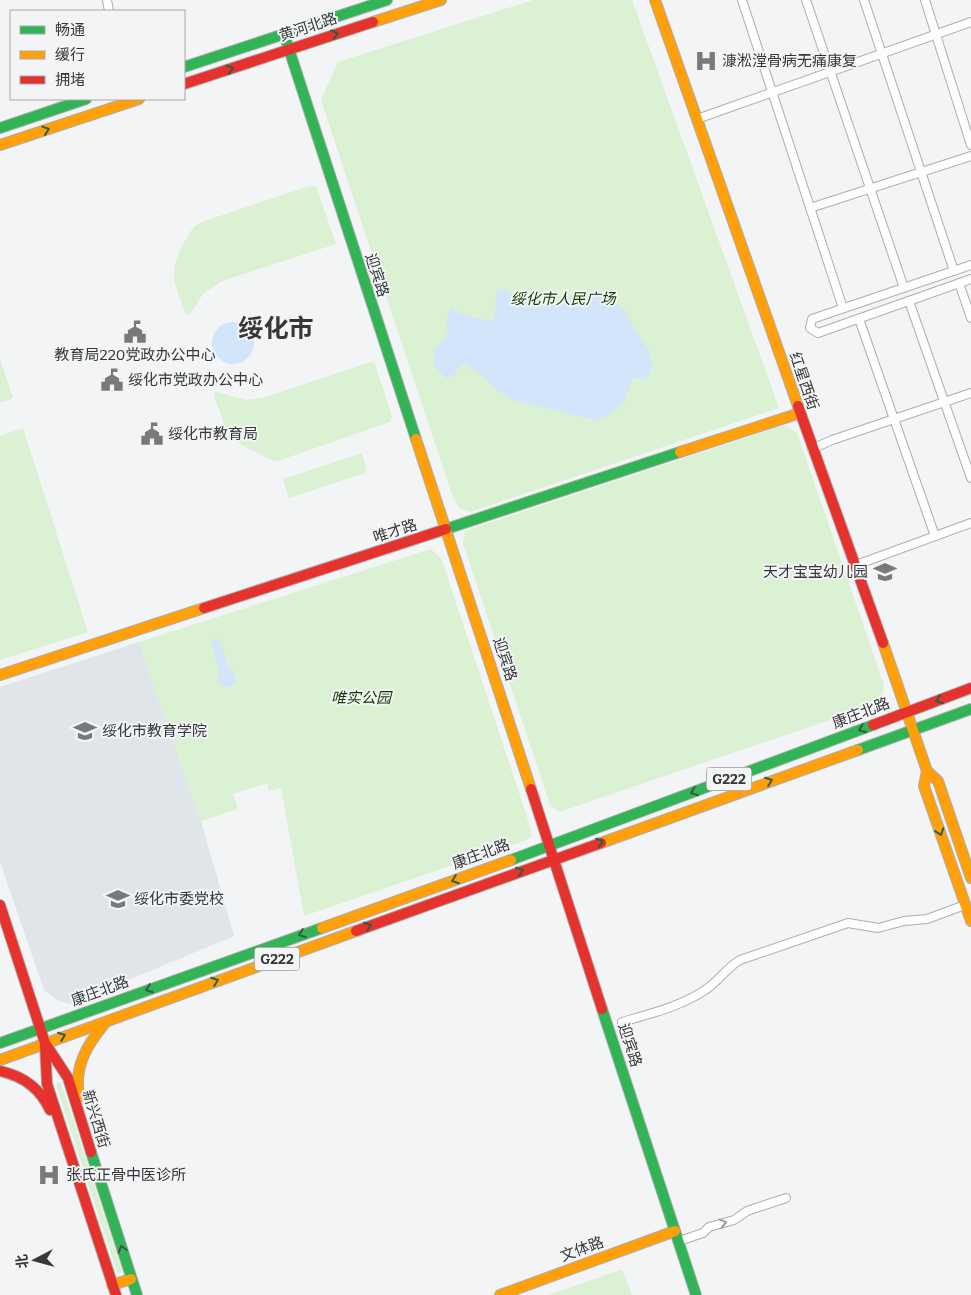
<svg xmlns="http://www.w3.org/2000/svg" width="971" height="1295" font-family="Bitter,'Noto Sans SC',serif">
  <rect width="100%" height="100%" fill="#f3f4f5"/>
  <!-- built -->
  <polygon fill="#e0e5e9" points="139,642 201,821 234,936 71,1004 66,1003 57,1000 44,990 0,862 0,687"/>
  <!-- green -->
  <g fill="#daf1d3">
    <polygon points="533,0 632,0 779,408 470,512 460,509 453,498 321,100 338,62"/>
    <path d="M309,186H315L318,191L336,244L222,281L203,294L190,314L186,315C175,282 166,274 185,241C189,234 192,227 199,223Z"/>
    <polygon points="0,359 13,398 0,403"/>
    <polygon points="374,361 392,416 390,422 278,461 271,460 229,438 213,393 217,392 246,400 262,398"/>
    <polygon points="781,426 787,426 797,433 884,685 882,698 874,705 559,812 550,805 463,543 465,531"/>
    <polygon points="23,428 88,632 0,660 0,436"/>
    <polygon points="362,453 366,467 365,473 289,498 283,479"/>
    <polygon points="431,549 441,558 531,829 532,836 529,839 304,916 281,788 269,791 267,783 233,794 238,809 201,821 139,642"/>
    <polygon points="58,1082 61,1083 122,1270 120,1274 117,1272 56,1085"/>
    <polygon points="622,1269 632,1295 549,1295"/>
  </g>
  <!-- water -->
  <g fill="#d2e5fa">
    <path d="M497,288L523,297L531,306L537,308C556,304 577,289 596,294C606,296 616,302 623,309C629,315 630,323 635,329C644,343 663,366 644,380L633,377L624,402L606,417L594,420L516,401L499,392L480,374L466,364L460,366L455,374L447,379L435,367L434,350L443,342L449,328L446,322L451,308L461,314L490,321L495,317Z"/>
    <circle cx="233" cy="343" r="21"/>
    <polygon points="213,639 219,639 229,669 235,673 235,683 231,687 222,686 218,681 220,672 211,642"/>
  </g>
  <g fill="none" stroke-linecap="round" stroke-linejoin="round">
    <defs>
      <g id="street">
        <polyline points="107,0 109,11"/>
        <polyline points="742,0 843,308"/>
        <polyline points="806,0 904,288"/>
        <polyline points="864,0 954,271"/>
        <polyline points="925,0 971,145"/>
        <polyline points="697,119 971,22"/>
        <polyline points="810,208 971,156"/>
        <polyline points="971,265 812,319 810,328 818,333 971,279"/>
        <polyline points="959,283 971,318"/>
        <polyline points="909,301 971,478"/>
        <polyline points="859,319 935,536"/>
        <polyline points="812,449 832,440 971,393"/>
        <polyline points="856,565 971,523"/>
        <path d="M622,1022C649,1014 682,1006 705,990C718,982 726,968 740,960L848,923L878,928L904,921L927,919L965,905"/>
        <polyline points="679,1241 703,1233 709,1227 734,1220 747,1211 786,1198"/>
      </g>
      <g id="fast">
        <polyline points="284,34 416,439"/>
        <polyline points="184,67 387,0"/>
        <polyline points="0,128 86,99"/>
        <polyline points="446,529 680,452"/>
        <polyline points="858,750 971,709"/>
        <polyline points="511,860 873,725"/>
        <polyline points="602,1009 696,1295"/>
        <polyline points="0,1043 322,928"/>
        <polyline points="91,1152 137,1295"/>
      </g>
      <g id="slow">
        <polyline points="655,0 798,406"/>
        <polyline points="373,22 441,0"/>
        <polyline points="0,145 139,99"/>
        <polyline points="416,439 531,789"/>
        <polyline points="680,452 800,413"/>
        <polyline points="883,643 927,771"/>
        <polyline points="0,675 204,608"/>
        <polyline points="601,843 858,750"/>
        <polyline points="971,878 938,781 927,771 924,786 971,921"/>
        <polyline points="322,928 511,860"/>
        <polyline points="0,1060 356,931"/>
        <path d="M79,1097C74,1067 86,1046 105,1023"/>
        <polyline points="112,1285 131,1279"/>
        <polyline points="500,1295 675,1231"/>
      </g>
      <g id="jam">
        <polyline points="184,84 373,22"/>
        <polyline points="798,406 883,643"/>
        <polyline points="204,608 446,529"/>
        <polyline points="873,725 971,688"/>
        <polyline points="531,789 602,1009"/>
        <polyline points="0,905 45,1043 68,1078 91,1152"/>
        <polyline points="356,931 601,843"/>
        <polyline points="45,1044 47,1084 116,1295"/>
        <path d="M0,1071C23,1076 40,1088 50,1110"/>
      </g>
    </defs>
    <!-- street casing -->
    <use href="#street" stroke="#adaeaf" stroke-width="10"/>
    <!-- fast casing -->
    <use href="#fast" stroke="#adaeaf" stroke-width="12"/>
    <!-- slow casing -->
    <use href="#slow" stroke="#adaeaf" stroke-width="12"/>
    <!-- jam casing -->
    <use href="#jam" stroke="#adaeaf" stroke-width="12"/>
    <!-- street -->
    <use href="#street" stroke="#fdfdfe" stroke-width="8"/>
    <!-- fast -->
    <use href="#fast" stroke="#30b455" stroke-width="10"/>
    <!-- slow -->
    <use href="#slow" stroke="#ff9f0a" stroke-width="10"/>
    <!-- jam -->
    <use href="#jam" stroke="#e5322d" stroke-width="10"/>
  </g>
  <!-- one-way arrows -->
  <defs><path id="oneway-chevron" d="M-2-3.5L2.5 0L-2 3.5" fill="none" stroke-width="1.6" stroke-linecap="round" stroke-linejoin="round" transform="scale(1.25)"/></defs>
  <g stroke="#345c41">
    <use href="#oneway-chevron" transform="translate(335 34) rotate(-18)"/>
    <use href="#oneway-chevron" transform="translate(230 69) rotate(-18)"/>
    <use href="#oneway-chevron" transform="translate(46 130) rotate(-18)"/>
    <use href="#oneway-chevron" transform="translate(939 700) rotate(160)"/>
    <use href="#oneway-chevron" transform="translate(862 729) rotate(159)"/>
    <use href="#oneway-chevron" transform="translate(769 781) rotate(-20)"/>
    <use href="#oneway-chevron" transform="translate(694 792) rotate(159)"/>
    <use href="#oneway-chevron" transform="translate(940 832) rotate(71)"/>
    <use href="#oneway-chevron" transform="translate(600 842) rotate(-20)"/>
    <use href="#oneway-chevron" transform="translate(520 871) rotate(-20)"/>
    <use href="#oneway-chevron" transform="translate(455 880) rotate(160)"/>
    <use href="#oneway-chevron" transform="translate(368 926) rotate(-20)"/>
    <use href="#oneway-chevron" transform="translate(302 934) rotate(160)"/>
    <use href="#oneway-chevron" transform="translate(215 981) rotate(-20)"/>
    <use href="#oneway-chevron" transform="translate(149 989) rotate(160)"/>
    <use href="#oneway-chevron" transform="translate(62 1036) rotate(-21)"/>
    <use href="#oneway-chevron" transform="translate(122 1249) rotate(-108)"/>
  </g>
  <use stroke="#9a9a9b" href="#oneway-chevron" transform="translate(723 1223) rotate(-15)"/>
  <!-- icons -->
  <defs>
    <symbol id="hospital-bare" viewBox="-9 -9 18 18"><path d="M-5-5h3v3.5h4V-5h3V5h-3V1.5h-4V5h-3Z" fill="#78797a" stroke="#f2f4f6" stroke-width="2.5" paint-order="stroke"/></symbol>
    <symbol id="civic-bare" viewBox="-9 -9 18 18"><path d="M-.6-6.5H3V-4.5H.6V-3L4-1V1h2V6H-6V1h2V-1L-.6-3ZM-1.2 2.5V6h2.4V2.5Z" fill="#78797a" stroke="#f2f4f6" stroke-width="2.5" paint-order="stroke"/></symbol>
    <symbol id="school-bare" viewBox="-9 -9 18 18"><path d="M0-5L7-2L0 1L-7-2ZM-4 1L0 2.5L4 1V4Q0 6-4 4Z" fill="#78797a" stroke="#f2f4f6" stroke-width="2.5" paint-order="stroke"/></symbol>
  </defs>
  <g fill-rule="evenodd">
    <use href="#hospital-bare" x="690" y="45" width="32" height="32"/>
    <use href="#civic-bare" x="119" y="316" width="32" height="32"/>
    <use href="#civic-bare" x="96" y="364" width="32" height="32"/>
    <use href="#civic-bare" x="136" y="418" width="32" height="32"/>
    <use href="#school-bare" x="869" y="556" width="32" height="32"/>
    <use href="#school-bare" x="69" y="715" width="32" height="32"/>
    <use href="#school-bare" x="102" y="883" width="32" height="32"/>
    <use href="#hospital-bare" x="33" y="1159" width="32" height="32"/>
  </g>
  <g text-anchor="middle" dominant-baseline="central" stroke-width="4" stroke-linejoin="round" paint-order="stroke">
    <!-- shield labels -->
    <g fill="#f2f4f6" stroke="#6e7071" stroke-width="1">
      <rect x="706.5" y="767.5" width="45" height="23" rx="4"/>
      <rect x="254.5" y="947.5" width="45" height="23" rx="4"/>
    </g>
    <g font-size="14" font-weight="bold" fill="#363738">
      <text x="729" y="779">G222</text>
      <text x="277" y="959">G222</text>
    </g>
    <!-- street labels -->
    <g font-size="15" fill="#363738" stroke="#f2f4f6">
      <text transform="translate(308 27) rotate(-18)">黄河北路</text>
      <text transform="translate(377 275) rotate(72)">迎宾路</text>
      <text transform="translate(804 381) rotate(71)">红星西街</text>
      <text transform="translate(395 531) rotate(-18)">唯才路</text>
      <text transform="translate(505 659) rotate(72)">迎宾路</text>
      <text transform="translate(861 713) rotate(-21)">康庄北路</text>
      <text transform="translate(481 854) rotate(-20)">康庄北路</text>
      <text transform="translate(100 991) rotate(-20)">康庄北路</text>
      <text transform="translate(630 1045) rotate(72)">迎宾路</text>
      <text transform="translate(96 1119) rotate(73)">新兴西街</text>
      <text transform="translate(582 1249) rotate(-20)">文体路</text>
    </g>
    <!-- poi labels -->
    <g font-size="15" fill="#363738" stroke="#f2f4f6" text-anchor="start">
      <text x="722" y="61">漮淞漟骨病无痛康复</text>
      <text x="135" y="355" text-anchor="middle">教育局220党政办公中心</text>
      <text x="128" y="380">绥化市党政办公中心</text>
      <text x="168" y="434">绥化市教育局</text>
      <text x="868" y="572" text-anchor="end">天才宝宝幼儿园</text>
      <text x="102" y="731">绥化市教育学院</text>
      <text x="134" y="899">绥化市委党校</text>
      <text x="66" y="1175">张氏正骨中医诊所</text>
    </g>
    <!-- park labels -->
    <g font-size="15" font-style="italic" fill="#133a01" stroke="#f2f4f6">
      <text x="563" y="299">绥化市人民广场</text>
      <text x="361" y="698">唯实公园</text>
    </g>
    <!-- town labels -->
    <g font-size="25" font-weight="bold" fill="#363738" stroke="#f2f4f6">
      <text x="276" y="329">绥化市</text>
    </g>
  </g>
  <!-- legend -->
  <rect x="10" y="10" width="175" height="90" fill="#f2f4f6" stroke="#a7a8aa"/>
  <rect x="20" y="26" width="25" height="8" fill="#30b455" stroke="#a7a8aa"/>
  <text x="55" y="35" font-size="15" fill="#363738">畅通</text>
  <rect x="20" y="51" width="25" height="8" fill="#ff9f0a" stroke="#a7a8aa"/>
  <text x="55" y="60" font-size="15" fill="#363738">缓行</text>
  <rect x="20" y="76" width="25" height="8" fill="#e5322d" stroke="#a7a8aa"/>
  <text x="55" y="85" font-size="15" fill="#363738">拥堵</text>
  <!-- north arrow -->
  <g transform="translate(35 1260) rotate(264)" stroke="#f2f4f6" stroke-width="4" paint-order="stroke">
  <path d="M0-4L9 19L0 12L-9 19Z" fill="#363738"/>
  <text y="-8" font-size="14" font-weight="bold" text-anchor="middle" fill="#363738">北</text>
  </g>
</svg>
